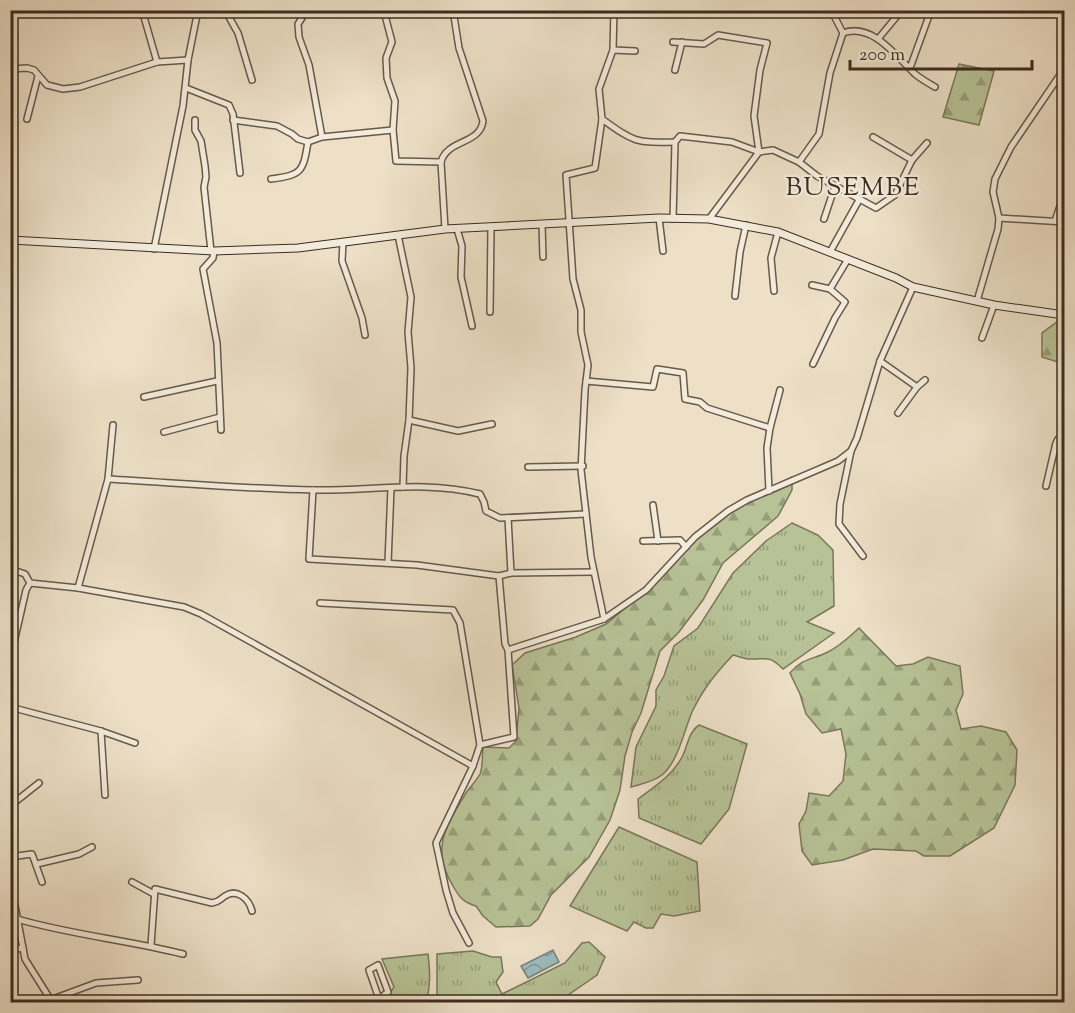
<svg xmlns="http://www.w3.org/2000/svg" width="1075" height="1013" font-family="'Sorts Mill Goudy',serif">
  <defs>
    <pattern id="grass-tufts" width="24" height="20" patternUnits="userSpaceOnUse" patternTransform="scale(1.5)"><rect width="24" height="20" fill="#b7c296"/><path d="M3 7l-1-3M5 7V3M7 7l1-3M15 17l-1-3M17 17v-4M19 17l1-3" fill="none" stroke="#969e7a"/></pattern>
    <pattern id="forest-firs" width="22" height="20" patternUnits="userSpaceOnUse" patternTransform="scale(1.5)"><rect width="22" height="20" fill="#b7c296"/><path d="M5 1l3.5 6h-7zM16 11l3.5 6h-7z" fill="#969e7a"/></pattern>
    <pattern id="water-waves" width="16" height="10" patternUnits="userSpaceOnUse" patternTransform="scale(1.5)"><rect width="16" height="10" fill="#9dbbbf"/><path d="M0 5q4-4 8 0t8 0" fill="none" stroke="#81989b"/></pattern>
  </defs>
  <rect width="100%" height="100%" fill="#ede0c7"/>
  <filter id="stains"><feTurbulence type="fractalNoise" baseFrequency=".00333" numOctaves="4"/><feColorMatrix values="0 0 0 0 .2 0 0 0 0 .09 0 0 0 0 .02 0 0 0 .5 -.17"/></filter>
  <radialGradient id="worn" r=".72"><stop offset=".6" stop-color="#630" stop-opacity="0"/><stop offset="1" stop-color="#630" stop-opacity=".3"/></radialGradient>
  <!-- grass -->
  <g fill="url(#grass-tufts)" stroke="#7a775b" stroke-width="1.5">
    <path d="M792,523L818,535L833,550L834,606L807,622L834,633L783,669C768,654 767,660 748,659C743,658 737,656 733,655C715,674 703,689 692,712C684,731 678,762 662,775C653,782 641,784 631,787L636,747L656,706V690L664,676L674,646L698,628L733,573L766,541Z"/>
    <path d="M699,725L747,744L729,809L701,844L639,818L638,799C654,787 672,776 682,757C688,746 688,732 699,725Z"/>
    <polygon points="619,827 697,862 700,911 674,916 661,914 653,928 646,928 634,922 627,931 570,906"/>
    <polygon points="589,942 605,957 597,975 558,1002 434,1002 437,994 437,954 473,951 492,957 501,957 503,972 496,982 502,994 565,963 582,943"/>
    <path d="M428,954C430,971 431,985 426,1002H377L388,996L394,987L382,959Z"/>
  </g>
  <!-- forest -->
  <g fill="url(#forest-firs)" stroke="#7a775b" stroke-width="1.5">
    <polygon points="959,64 994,71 979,125 943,117"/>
    <polygon points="1061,319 1064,321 1064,364 1042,357 1042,333"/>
    <path d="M792,477V490L778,516L723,563L703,600L679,632L660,651L641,713L632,732L625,756L620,790L610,820L589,857L551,895L538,919L530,926L496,927L483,916L476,906C464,903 459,897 453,886C430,849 446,826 466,793C470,787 476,781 480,774C483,767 482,755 483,747L509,748L516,741L519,708L512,665L525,653L576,637L606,624L648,589L706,528L768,489Z"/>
    <path d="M859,628L896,666L913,664L928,657L960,666L963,694L956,710L961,729L981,726L1006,732L1017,750L1015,785L994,828L950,856H924L916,851L873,849L843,860L812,865L802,851L799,824L806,811L809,793L829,796L843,781L846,754L841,729L822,733L806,714L800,694L790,673C802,658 812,660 828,652C840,646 849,637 859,628Z"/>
  </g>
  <!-- water -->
  <polygon fill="url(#water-waves)" stroke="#76827f" stroke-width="1.5" points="553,950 559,962 528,978 521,966"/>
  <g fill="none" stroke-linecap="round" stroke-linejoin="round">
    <defs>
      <g id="street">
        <polyline points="142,10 157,62"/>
        <polyline points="225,10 238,33 252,80"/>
        <polyline points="307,10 298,24 299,37 309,65 322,137"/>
        <polyline points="382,10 386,19 392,42 386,58 387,78 395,101 393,130 396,161 441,162"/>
        <polyline points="831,10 843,33"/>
        <polyline points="878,39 902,10"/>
        <polyline points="673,42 704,44 718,35 767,43 760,70 754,116 759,152 709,219"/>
        <polyline points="613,50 635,51"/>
        <polyline points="910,68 930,13"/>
        <polyline points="10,69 27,68 34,70 47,85 63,89 80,87 157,62 188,60"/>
        <polyline points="675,70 682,42"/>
        <polyline points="186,88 229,105 233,114 240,173"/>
        <polyline points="27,119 38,76"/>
        <path d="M602,119C634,142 635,143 675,142L680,136L732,142L759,152L773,150L799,162L817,176L876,208L895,195L912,160L927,143"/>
        <polyline points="195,120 195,130 201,141 205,166 206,177 204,187 211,251"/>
        <polyline points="233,120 277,126 292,134 298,139 308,142 322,137 393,130"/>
        <polyline points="873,137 912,160"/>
        <path d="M799,162L819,134L830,73L843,33C872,22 896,56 915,74C921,79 928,83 935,87"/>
        <path d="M271,179C302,175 303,172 308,142"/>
        <polyline points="659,218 663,251"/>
        <polyline points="999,218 1064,222"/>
        <polyline points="673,219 675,142"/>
        <polyline points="824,219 835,186"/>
        <polyline points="1055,221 1064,194"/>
        <polyline points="542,224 543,257"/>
        <path d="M445,229L441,162C447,139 480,145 483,121L459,48L453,10"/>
        <polyline points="457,229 462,246 461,277 472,326"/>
        <polyline points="398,235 411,297 408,332 411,368 409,420 404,456 403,487"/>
        <polyline points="343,242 342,261 362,318 365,335"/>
        <polyline points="154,249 183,106 188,60 198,10"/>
        <polyline points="214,251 213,258 203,269 217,343 221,430"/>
        <polyline points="830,252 859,200"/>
        <polyline points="812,285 830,289 845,302 835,318 813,364"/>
        <polyline points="830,289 848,259"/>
        <polyline points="774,291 771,258 778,232"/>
        <polyline points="735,296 740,252 746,225"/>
        <polyline points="977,301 998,229 999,218 993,192 995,179 1011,147 1064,69"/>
        <polyline points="490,312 491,227"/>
        <polyline points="982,338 994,305"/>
        <polyline points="880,361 917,387"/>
        <polyline points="586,381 653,387 657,369 683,373 685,399 700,402 707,408 770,428"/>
        <polyline points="144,397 217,381"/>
        <polyline points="898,413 917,387 925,380"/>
        <polyline points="409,420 458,431 492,424"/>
        <polyline points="164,432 220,417"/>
        <polyline points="851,451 840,504 839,524 863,556"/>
        <polyline points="528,467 583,466"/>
        <path d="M108,479C177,483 246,489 315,490C371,491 424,480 480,494L484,502L486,511L500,518L586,514"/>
        <polyline points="1046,486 1056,443 1058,439 1064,437"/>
        <polyline points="313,490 309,559 417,565 499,576 511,573 594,572"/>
        <polyline points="769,491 767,448 770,428 780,390"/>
        <polyline points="653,505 658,541"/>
        <polyline points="508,518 511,573"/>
        <polyline points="643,541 680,540 686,547"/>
        <polyline points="388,563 391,488"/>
        <polyline points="10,569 25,574 30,583 26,590 10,660"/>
        <polyline points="30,583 78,588 184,607 201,614 473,766"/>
        <polyline points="78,588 108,479 113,425"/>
        <polyline points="320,603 453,610 460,623 480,745"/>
        <polyline points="604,619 591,557 581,470 585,390 588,365 581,332 581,310 573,279 566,175 595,168 602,119 599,89 613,50 614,10"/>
        <polyline points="508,650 604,619 646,590 695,537 728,511 747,500 838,461 851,451 857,438 880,361 913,287"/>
        <polyline points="10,707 101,731 135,743"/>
        <polyline points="101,731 105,795"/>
        <polyline points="10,806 39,783"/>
        <polyline points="10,857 32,854 42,882"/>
        <polyline points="37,864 79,854 92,847"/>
        <polyline points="10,879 25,959 52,1002"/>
        <polyline points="132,882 154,894"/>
        <path d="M17,919C72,935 128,940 183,954"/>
        <polyline points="469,943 453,913 446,890 436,843 473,766 480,745 514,737 508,650 505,644 499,576"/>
        <path d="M151,945L155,889L212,903C219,902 219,900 225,896C237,888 249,899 252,911"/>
        <polyline points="10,950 23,948"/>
        <polyline points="50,1000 96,983 138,980"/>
        <polyline points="377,1002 379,999 369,970 378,965 388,992 379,999"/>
      </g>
      <polyline id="secondary" points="10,240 214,251 298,248 445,229 659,218 709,219 778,232 896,278 913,287 994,305 1064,315"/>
    </defs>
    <!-- street casing -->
    <use href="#street" stroke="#68594a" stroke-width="8"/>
    <!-- secondary casing -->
    <use href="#secondary" stroke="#3c2c20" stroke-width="9"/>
    <!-- street -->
    <use href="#street" stroke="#f3ebdb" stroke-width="5"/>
    <!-- secondary -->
    <use href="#secondary" stroke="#f3ebdb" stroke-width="7"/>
  </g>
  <g text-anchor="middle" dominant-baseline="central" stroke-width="4.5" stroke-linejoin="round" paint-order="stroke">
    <!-- quarter labels -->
    <g font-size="26" letter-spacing="1.5" fill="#3c2c20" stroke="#f3ebdb">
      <text x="853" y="188">BUSEMBE</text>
    </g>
  </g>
  <!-- margin -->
  <rect width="1075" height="1013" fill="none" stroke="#ede0c7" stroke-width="36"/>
  <rect x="12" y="12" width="1051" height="989" fill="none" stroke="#3c2c20" stroke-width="3"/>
  <rect x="18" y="18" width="1039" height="977" fill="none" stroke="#3c2c20" stroke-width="1.5"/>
  <!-- scale -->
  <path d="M850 60v9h182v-9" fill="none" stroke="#3c2c20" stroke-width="3"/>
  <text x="859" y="60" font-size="18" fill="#3c2c20" stroke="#f3ebdb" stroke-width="4.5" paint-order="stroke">200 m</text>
  <rect width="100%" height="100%" filter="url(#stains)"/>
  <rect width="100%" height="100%" fill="url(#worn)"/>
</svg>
